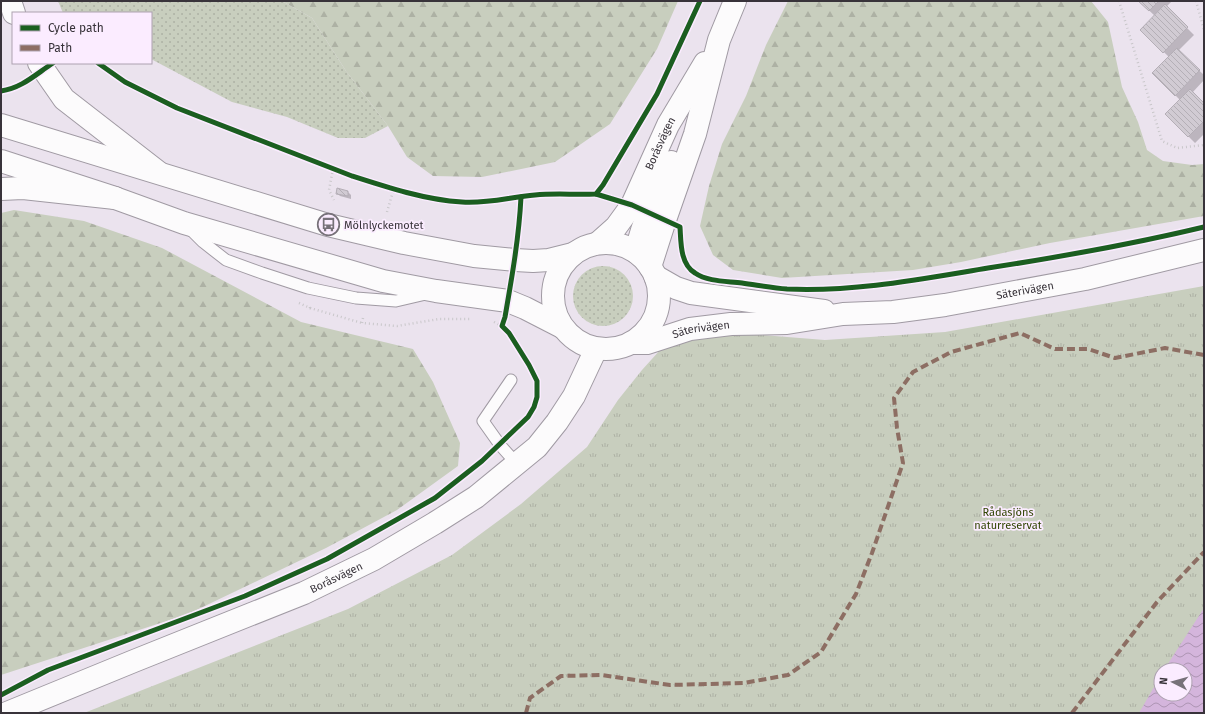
<svg xmlns="http://www.w3.org/2000/svg" width="1205" height="714" font-family="'Fira Sans',sans-serif">
  <defs>
    <pattern id="grass-dots" width="8" height="8" patternUnits="userSpaceOnUse"><rect width="8" height="8" fill="#c8cebe"/><path d="M2 2h.1M6 6h.1" fill="none" stroke="#adb1a4" stroke-width="1.8" stroke-linecap="round"/></pattern>
    <pattern id="forest-firs" width="22" height="20" patternUnits="userSpaceOnUse"><rect width="22" height="20" fill="#c8cebe"/><path d="M5 1l3.5 6h-7zM16 11l3.5 6h-7z" fill="#adb1a4"/></pattern>
    <pattern id="park-tufts" width="24" height="20" patternUnits="userSpaceOnUse"><rect width="24" height="20" fill="#c8cebe"/><path d="M3 7l-1-3M5 7V3M7 7l1-3M15 17l-1-3M17 17v-4M19 17l1-3" fill="none" stroke="#adb1a4"/></pattern>
    <pattern id="water-waves" width="16" height="10" patternUnits="userSpaceOnUse"><rect width="16" height="10" fill="#d4b5dc"/><path d="M0 5q4-4 8 0t8 0" fill="none" stroke="#ad94b3"/></pattern>
    <pattern id="building-back-hatch" width="6" height="6" patternUnits="userSpaceOnUse"><rect width="6" height="6" fill="#d1cbd3"/><path d="M-1 5l2 2M0 0l6 6M5-1l2 2" fill="none" stroke="#b4afb6"/></pattern>
  </defs>
  <rect width="100%" height="100%" fill="#ebe3ee"/>
  <!-- grass -->
  <g fill="url(#grass-dots)">
    <polygon points="58,1 282,1 312,18 346,71 388,126 365,138 338,138 287,117 232,102 151,59 151,13 63,13"/>
    <circle cx="603" cy="296" r="30"/>
  </g>
  <!-- forest -->
  <g fill="url(#forest-firs)">
    <polygon points="282,1 678,1 657,49 610,124 555,162 482,177 433,176 407,157 388,126 346,71 312,18"/>
    <polygon points="788,1 1091,1 1108,22 1122,87 1138,122 1147,150 1163,161 1192,165 1204,164 1204,216 1050,243 961,262 913,270 782,278 733,270 713,255 700,226 709,186 722,144 746,96 766,45"/>
    <polygon points="14,210 84,221 162,248 301,322 413,349 433,382 460,443 458,466 397,510 326,548 188,614 1,675 1,213"/>
  </g>
  <!-- park -->
  <path fill="url(#park-tufts)" fill-rule="evenodd" d="M1204,286V713H84L348,609L452,555L521,504L587,447L618,400L642,370L661,349L690,336L736,333L825,340L945,332ZM1161,670H1185V694H1161Z"/>
  <!-- water -->
  <polygon fill="url(#water-waves)" points="1204,608 1204,713 1139,713 1161,675 1161,694 1185,694 1185,670 1164,670"/>
  <!-- shadow -->
  <g fill="#0003">
    <polygon points="1139,1 1172,1 1166,7 1194,35 1178,51 1204,75 1204,80 1192,93 1204,104 1204,134 1195,143 1166,114 1180,100 1153,73 1169,57 1141,30 1155,16"/>
    <polygon points="348,192 351,195 351,199 340,196 337,193"/>
  </g>
  <!-- building -->
  <g fill="url(#building-back-hatch)" stroke="#b4aeb6">
    <polygon points="1138,1 1159,1 1149,11"/>
    <polygon points="1165,4 1188,27 1163,53 1140,30"/>
    <polygon points="1177,48 1200,70 1175,96 1152,73"/>
    <polygon points="1190,89 1204,103 1204,121 1188,137 1165,114"/>
    <polygon points="337,188 348,191 348,196 336,194"/>
  </g>
  <g fill="none" stroke-linecap="round" stroke-linejoin="round">
    <defs>
      <g id="lane">
        <polyline points="190,229 203,242 226,260 262,273 308,288 356,298 396,301 426,294"/>
        <polyline points="511,380 483,421 500,445 517,464"/>
      </g>
      <g id="secondary">
        <polyline points="1,125 328,225 404,243 474,256 515,260 533,261 549,260 573,254"/>
        <polyline points="1,161 115,198 184,223 383,281 436,291 508,301 525,308 562,327"/>
        <circle cx="606" cy="296" r="53"/>
        <path id="s1" d="M598,243L616,227L632,205L668,125L705,63"/>
        <path d="M636,252C643,221 657,191 671,162"/>
        <polyline points="650,267 665,220 695,134 719,40 735,1"/>
        <polyline points="655,276 676,288 691,293 824,311"/>
        <path id="s2" d="M631,343H647L690,329L731,324L787,323L843,314L893,312L945,305L1085,279L1204,250"/>
        <path id="s3" d="M7,713L134,661L304,593L374,559L435,523L476,497L537,447L557,422L574,396L596,349"/>
      </g>
      <g id="highway">
        <polyline points="10,1 14,13"/>
        <polyline points="39,63 64,99 158,172"/>
        <polyline points="1,189 23,188 115,198"/>
      </g>
    </defs>
    <!-- lane casing -->
    <use href="#lane" stroke="#a09aa3" stroke-width="13"/>
    <!-- secondary casing -->
    <use href="#secondary" stroke="#a09aa3" stroke-width="24"/>
    <!-- highway casing -->
    <use href="#highway" stroke="#a09aa3" stroke-width="24"/>
    <!-- path -->
    <g stroke="#c9c7ca" stroke-width="2.5" stroke-dasharray="1 3" stroke-linecap="butt">
      <polyline points="1119,1 1162,141 1177,148 1204,145"/>
      <polyline points="1196,1 1204,30"/>
      <polyline points="333,169 329,190 334,200"/>
      <polyline points="387,212 394,188"/>
      <polyline points="299,303 310,308 310,304"/>
      <polyline points="310,308 362,323"/>
      <polyline points="363,318 362,323 397,326 439,319 472,319"/>
      <polyline points="494,322 502,326"/>
    </g>
    <!-- lane -->
    <use href="#lane" stroke="#fcfbfc" stroke-width="11"/>
    <!-- secondary -->
    <use href="#secondary" stroke="#fcfbfc" stroke-width="22"/>
    <!-- highway -->
    <use href="#highway" stroke="#fcfbfc" stroke-width="22"/>
    <!-- quiet -->
    <g stroke="#8d6e63" stroke-width="4" stroke-dasharray="8 4" stroke-linecap="butt">
      <polyline points="526,713 530,698 561,676 601,675 670,685 744,683 788,675 821,652 856,594 872,553 903,463 897,428 894,398 913,372 951,352 1020,333 1055,349 1088,349 1115,358 1165,348 1204,355"/>
      <polyline points="1072,713 1157,602 1204,552"/>
    </g>
    <defs>
      <g id="cycleway">
        <path d="M98,63L125,82L177,108L352,176C386,187 426,200 462,202C487,204 510,197 535,195C555,193 575,195 596,194L603,185L657,94L700,1"/>
        <path d="M1,91C22,88 36,74 53,63"/>
        <path d="M596,194L632,205L680,227C681,242 680,264 695,273C708,282 727,281 742,283C757,285 772,288 787,289C855,292 921,279 988,268C1060,257 1133,244 1204,227"/>
        <path d="M1,695L48,670L245,596L327,559L435,498L482,461L528,417L534,407L537,397V381L529,365L509,333L502,326L505,317C512,277 519,237 521,197"/>
      </g>
    </defs>
    <!-- cycleway casing -->
    <use href="#cycleway" stroke="#fbecff" stroke-width="8"/>
    <!-- cycleway -->
    <use href="#cycleway" stroke="#1b5e20" stroke-width="5"/>
  </g>
  <!-- icons -->
  <defs>
    <symbol id="bus-ring" viewBox="-11 -11 22 22"><circle r="9.5" fill="#fbecff" stroke="#777179" stroke-width="1.5"/><path d="M-5-6H5V4H4V6H2V4H-2V6H-4V4H-5ZM-3.5-4V0h7V-4ZM-3.5 1.2v1.5H-2V1.2ZM2 1.2v1.5H3.5V1.2Z" fill="#777179"/></symbol>
  </defs>
  <g fill-rule="evenodd">
    <use href="#bus-ring" x="316" y="212" width="25" height="25"/>
  </g>
  <g text-anchor="middle" dominant-baseline="central" stroke-width="3.5" stroke-linejoin="round" paint-order="stroke">
    <!-- street labels -->
    <g font-size="11" fill="#38333a" stroke="#fbecff">
      <text stroke="none"><textPath href="#s1" startOffset="119">Boråsvägen</textPath></text>
      <text stroke="none"><textPath href="#s2" startOffset="399">Säterivägen</textPath></text>
      <text stroke="none"><textPath href="#s2" startOffset="72">Säterivägen</textPath></text>
      <text stroke="none"><textPath href="#s3" startOffset="356">Boråsvägen</textPath></text>
    </g>
    <!-- poi labels -->
    <g font-size="11" fill="#38333a" stroke="#fbecff" text-anchor="start">
      <text x="344" y="225">Mölnlyckemotet</text>
    </g>
    <!-- park labels -->
    <g font-size="11" fill="#2f4400" stroke="#fbecff">
      <text x="1008" y="512">Rådasjöns<tspan x="1008" dy="13">naturreservat</tspan></text>
    </g>
  </g>
  <!-- border -->
  <rect width="1205" height="714" fill="none" stroke="#38333a" stroke-width="4"/>
  <!-- legend -->
  <rect x="12" y="12" width="140" height="52" fill="#fbecff" stroke="#ada2b0"/>
  <rect x="20" y="25" width="20" height="6" fill="#1b5e20" stroke="#ada2b0"/>
  <text x="48" y="32" font-size="12" fill="#38333a">Cycle path</text>
  <rect x="20" y="45" width="20" height="6" fill="#8d6e63" stroke="#ada2b0"/>
  <text x="48" y="52" font-size="12" fill="#38333a">Path</text>
  <!-- north arrow -->
  <g transform="translate(1173 682) rotate(276)"><circle r="19" fill="#fbecff" stroke="#ada2b0"/>
  <path d="M0-3L7 15L0 10L-7 15Z" fill="#777179"/>
  <text y="-6" font-size="11" font-weight="bold" text-anchor="middle" fill="#38333a">N</text>
  </g>
</svg>
